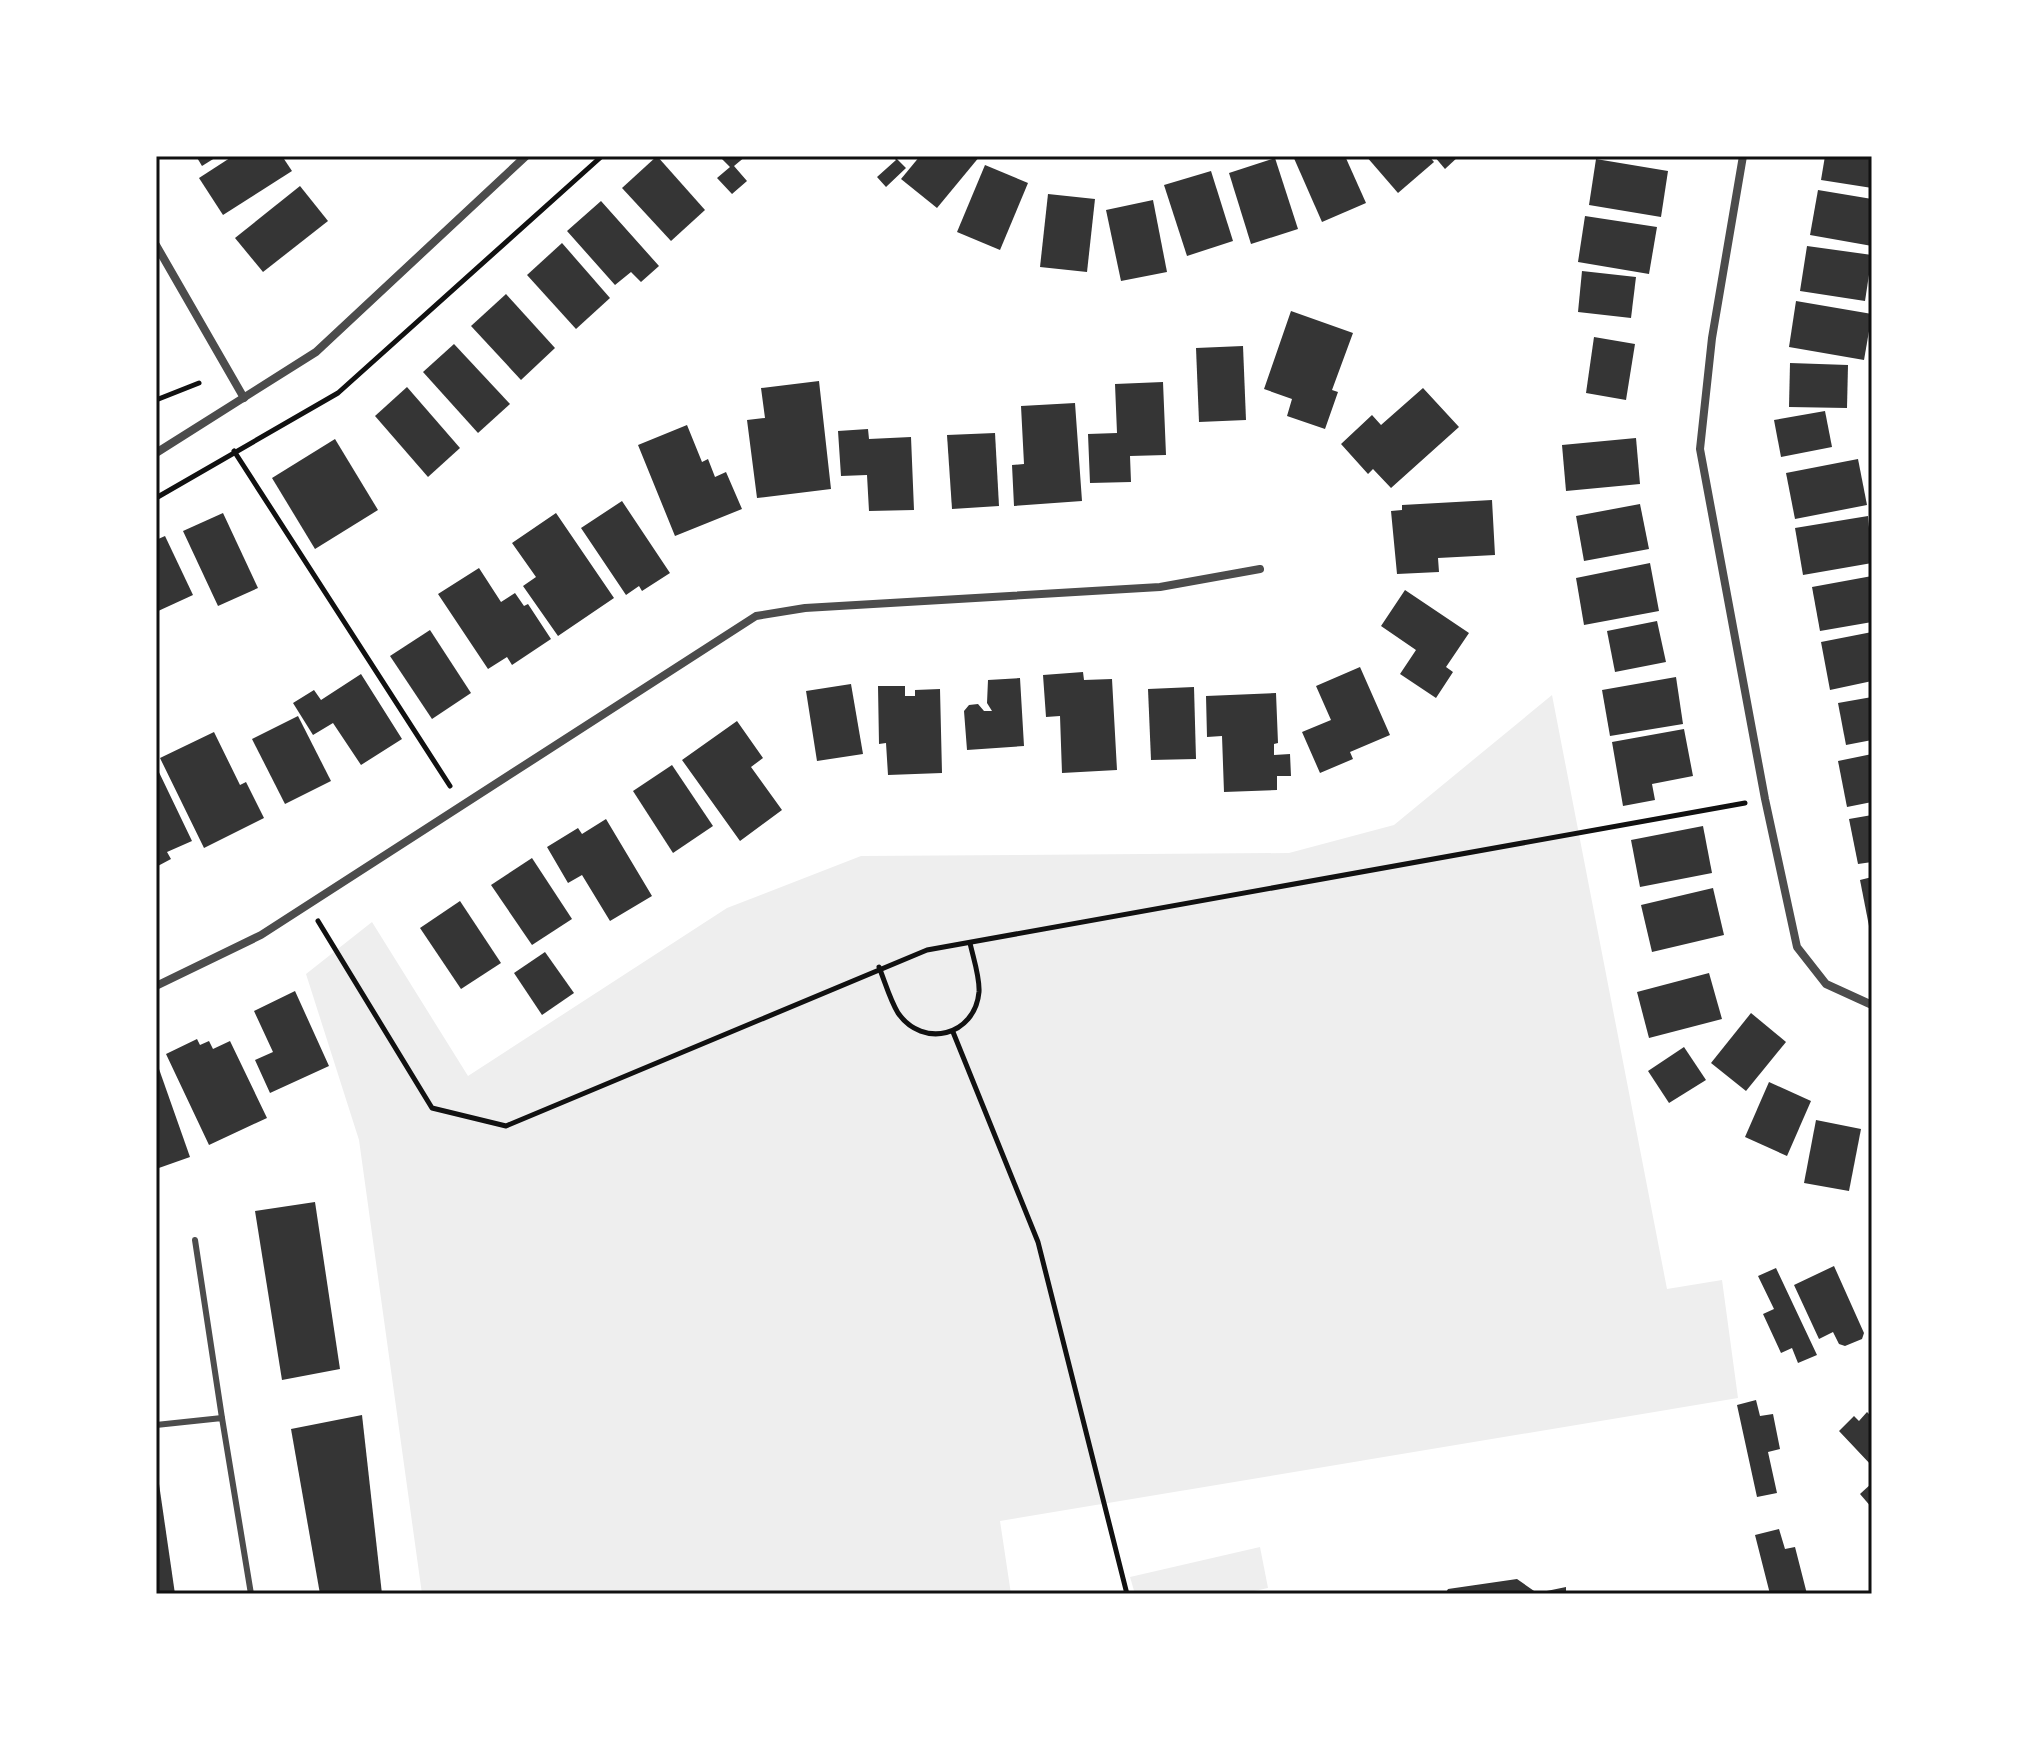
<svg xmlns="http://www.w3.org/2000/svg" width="2028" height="1750" font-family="'Exo 2',sans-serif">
  <rect width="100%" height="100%" fill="#fff"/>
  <!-- green -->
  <g fill="#eee">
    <polygon points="1552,695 1667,1289 1722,1280 1738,1398 1000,1521 1011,1594 422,1594 359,1140 306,974 372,922 468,1076 727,908 861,856 1289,853 1394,825"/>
    <polygon points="1260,1547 1268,1588 1240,1594 1135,1594 1130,1577"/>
  </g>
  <!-- building -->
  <g fill="#353535">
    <polygon points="196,156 218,156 202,166"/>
    <polygon points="233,156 282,156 292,171 223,215 199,178"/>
    <polygon points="657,156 705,210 671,241 622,188"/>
    <polygon points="719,156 746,156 734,166 747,181 732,194 717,178 730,167"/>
    <polygon points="892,156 900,156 897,159 906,168 886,187 877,177 896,160"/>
    <polygon points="920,156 980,156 937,208 901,179"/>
    <polygon points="1293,156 1345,156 1366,203 1322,222"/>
    <polygon points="1366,156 1429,156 1434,162 1398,193"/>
    <polygon points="1434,156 1459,156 1445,169"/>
    <polygon points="1825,156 1872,156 1872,188 1821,180"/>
    <polygon points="1275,158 1298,229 1251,244 1229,173"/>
    <polygon points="1596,159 1668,171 1661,217 1589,205"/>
    <polygon points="985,165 1028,183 1000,250 957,232"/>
    <polygon points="1211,171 1233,241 1187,256 1164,185"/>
    <polygon points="300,186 328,221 263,272 235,238"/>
    <polygon points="1818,190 1872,199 1872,246 1810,235"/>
    <polygon points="1048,194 1095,199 1087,272 1040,267"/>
    <polygon points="1153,200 1167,272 1121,281 1106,210"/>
    <polygon points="601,201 659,266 641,282 631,272 615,285 567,231"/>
    <polygon points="1585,216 1657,227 1649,274 1578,262"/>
    <polygon points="562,243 610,298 576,329 527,275"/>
    <polygon points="1807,246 1872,255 1865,301 1800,291"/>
    <polygon points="1582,271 1636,277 1631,318 1578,312"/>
    <polygon points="506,294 555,348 521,380 471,326"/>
    <polygon points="1796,301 1872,314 1864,360 1789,347"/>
    <polygon points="1291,311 1353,333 1332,390 1338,392 1325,429 1287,416 1292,399 1264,389"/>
    <polygon points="1594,337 1635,344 1626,400 1586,393"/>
    <polygon points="454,344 510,404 478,433 423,372"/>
    <polygon points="1243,346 1246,420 1199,422 1196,348"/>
    <polygon points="1790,363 1848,365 1847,408 1789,407"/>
    <polygon points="819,381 831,489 757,498 747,420 765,418 761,388"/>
    <polygon points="1163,382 1166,455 1130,456 1131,482 1090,483 1088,434 1117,433 1115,384"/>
    <polygon points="407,387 460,448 428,477 375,416"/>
    <polygon points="1423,388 1459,427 1391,488 1373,469 1368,474 1341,444 1372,415 1381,425"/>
    <polygon points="1075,403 1082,501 1014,506 1012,465 1024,464 1021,406"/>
    <polygon points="1825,411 1832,447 1781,457 1774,420"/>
    <polygon points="687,425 702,462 708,459 715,477 726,472 742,509 675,536 638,445"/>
    <polygon points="868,429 869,439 911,437 914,510 869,511 867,475 841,476 838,431"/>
    <polygon points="995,433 999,506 952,509 947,435"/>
    <polygon points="1636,438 1640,484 1566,491 1562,445"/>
    <polygon points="335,439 378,510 315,549 272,478"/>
    <polygon points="1858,459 1867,505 1795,519 1786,473"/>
    <polygon points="1492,500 1495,555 1438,558 1439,572 1397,574 1391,511 1402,510 1402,505"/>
    <polygon points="622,501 670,573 642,591 639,586 626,595 581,528"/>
    <polygon points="1640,504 1649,549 1584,561 1576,516"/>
    <polygon points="223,513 258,588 218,606 183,531"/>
    <polygon points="556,513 614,598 558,636 523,586 536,577 512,543"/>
    <polygon points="1868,516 1872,563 1803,575 1795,528"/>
    <polygon points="165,536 193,595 156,612 156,540"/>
    <polygon points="1650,563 1659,611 1584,625 1576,578"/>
    <polygon points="479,568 501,602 515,593 524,606 528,604 551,639 512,665 507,657 488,669 438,594"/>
    <polygon points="1872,576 1872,622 1820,631 1812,587"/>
    <polygon points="1405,590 1469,633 1446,667 1453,672 1436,698 1400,674 1416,650 1381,626"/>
    <polygon points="1657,621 1666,662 1615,672 1607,631"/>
    <polygon points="430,630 471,693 432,719 390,656"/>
    <polygon points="1872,632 1872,681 1830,690 1821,642"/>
    <polygon points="1360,667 1390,735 1350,752 1353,759 1320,773 1302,732 1331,720 1316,686"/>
    <polygon points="1083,672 1084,680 1112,679 1117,770 1062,773 1060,716 1046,717 1043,675"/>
    <polygon points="361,674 402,739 361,765 333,723 313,735 293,703 314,690 321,700"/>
    <polygon points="1676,677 1683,724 1610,736 1602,690"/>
    <polygon points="1020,678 1024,746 967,750 964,711 969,705 978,704 984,711 992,711 987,703 988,680"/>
    <polygon points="851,684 863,754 817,761 806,691"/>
    <polygon points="878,686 905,686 905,696 915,696 915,690 940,689 942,773 888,775 886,743 879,744"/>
    <polygon points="1194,687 1196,759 1151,760 1148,689"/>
    <polygon points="1276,693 1278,743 1274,744 1274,755 1290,754 1291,776 1277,776 1277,790 1224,792 1222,736 1207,737 1206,696"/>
    <polygon points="1872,697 1872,740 1846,745 1838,703"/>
    <polygon points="298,716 331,781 285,804 252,739"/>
    <polygon points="737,721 763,758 751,767 782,810 740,841 682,760"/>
    <polygon points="1684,729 1693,776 1652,784 1655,800 1623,806 1612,742"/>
    <polygon points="214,732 240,785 246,782 264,818 204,848 160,758"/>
    <polygon points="1872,754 1872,802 1847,807 1838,761"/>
    <polygon points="672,765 713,826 673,853 633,791"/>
    <polygon points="156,766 192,841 167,852 171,859 156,867"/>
    <polygon points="1872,815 1872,862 1858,864 1849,819"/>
    <polygon points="606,819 652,896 610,921 582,875 568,883 547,847 578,828 582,834"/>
    <polygon points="1703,826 1712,873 1640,887 1631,840"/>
    <polygon points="532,858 572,919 532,945 491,885"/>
    <polygon points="1872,877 1872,926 1869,926 1860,880"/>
    <polygon points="1713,888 1724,935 1652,952 1641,905"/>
    <polygon points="460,901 501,963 461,989 420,928"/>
    <polygon points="545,952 574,993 542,1015 514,973"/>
    <polygon points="1709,973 1722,1019 1649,1038 1637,992"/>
    <polygon points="295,991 329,1066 270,1093 255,1060 273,1052 254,1011"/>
    <polygon points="1751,1013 1786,1042 1746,1091 1711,1063"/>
    <polygon points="197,1039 200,1045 209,1041 213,1049 230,1041 267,1118 209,1145 166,1054"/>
    <polygon points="1684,1047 1706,1080 1669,1103 1648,1071"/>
    <polygon points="159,1069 190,1157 156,1169 156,1070"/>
    <polygon points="1769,1082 1811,1101 1787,1156 1745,1137"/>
    <polygon points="1816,1120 1861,1129 1849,1191 1804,1183"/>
    <polygon points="315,1202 340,1369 282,1380 255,1211"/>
    <polygon points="1834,1266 1864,1333 1862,1339 1845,1346 1839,1344 1833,1332 1819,1339 1794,1285"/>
    <polygon points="1776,1268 1817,1355 1798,1363 1792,1348 1781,1353 1763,1314 1774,1309 1758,1276"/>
    <polygon points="1756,1400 1760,1416 1773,1414 1780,1449 1768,1452 1777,1493 1757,1497 1737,1405"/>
    <polygon points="1867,1412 1872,1417 1872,1466 1839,1431 1854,1416 1859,1421"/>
    <polygon points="362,1415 382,1594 320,1594 291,1429"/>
    <polygon points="156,1477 158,1477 175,1594 156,1594"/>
    <polygon points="1872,1483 1872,1508 1860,1494"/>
    <polygon points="1779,1529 1785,1549 1795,1547 1807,1594 1770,1594 1755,1535"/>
    <polygon points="1517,1579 1537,1593 1566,1587 1566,1594 1445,1594 1448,1589"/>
  </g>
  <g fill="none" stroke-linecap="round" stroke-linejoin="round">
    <!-- path -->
    <g stroke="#111" stroke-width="5">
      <polyline points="156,400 199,383"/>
      <polyline points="234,451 450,786"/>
      <polyline points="156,498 338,393 602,156"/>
      <polyline points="318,921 432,1108 506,1126 927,950 1745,803"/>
      <path d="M879,967C885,982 890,1000 898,1013C923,1049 975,1036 979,992C980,977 973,957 970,943"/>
      <polyline points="953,1032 1038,1242 1127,1594"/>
    </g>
    <!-- service -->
    <g stroke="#4c4c4c" stroke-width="6">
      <polyline points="195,1240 222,1418"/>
      <polyline points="156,1425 222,1418 251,1594"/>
    </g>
    <!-- minor -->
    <g stroke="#4c4c4c" stroke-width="8">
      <polyline points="1743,156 1712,338 1700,449 1765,799 1797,947 1826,984 1872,1005"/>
      <polyline points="156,245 244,398"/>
      <polyline points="156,453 316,352 526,156"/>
      <polyline points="156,986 261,935 756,616 805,608 1160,587 1260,569"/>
    </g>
  </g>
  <!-- border -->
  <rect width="2028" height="1750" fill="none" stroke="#ffffff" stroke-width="316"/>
  <rect x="158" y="158" width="1712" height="1434" fill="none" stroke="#111" stroke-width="3"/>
</svg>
